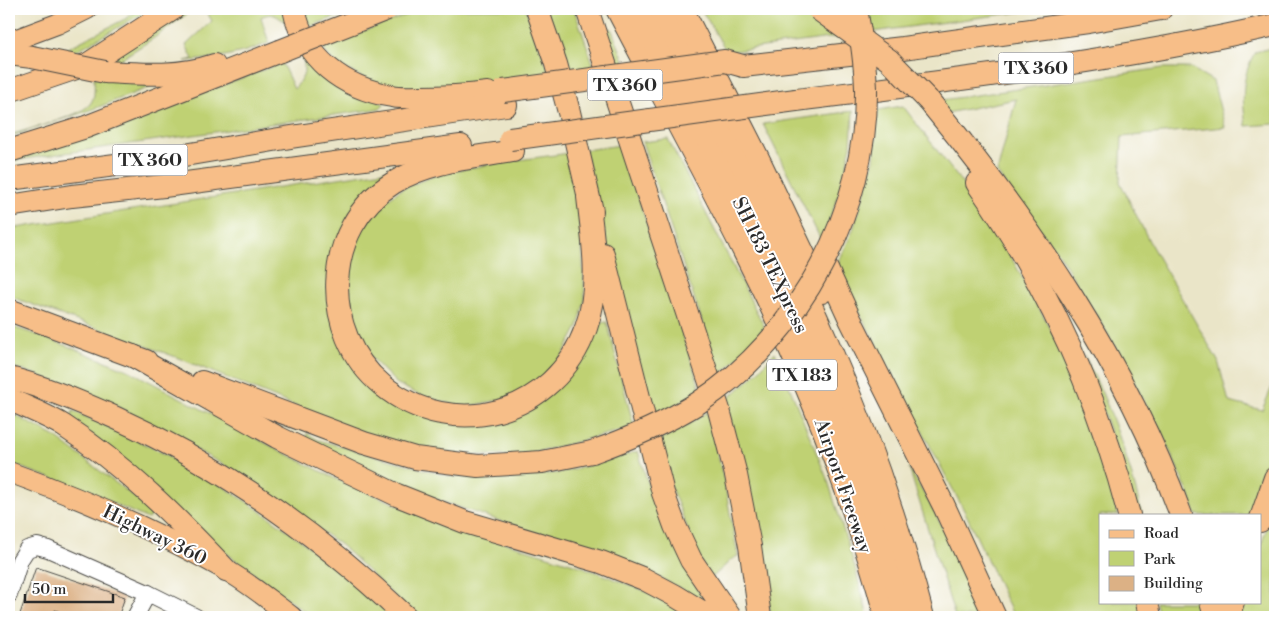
<svg xmlns="http://www.w3.org/2000/svg" width="1284" height="626" font-family="'Libre Bodoni',serif">
  <rect width="100%" height="100%" fill="#fff"/>
  <filter id="ink" filterUnits="userSpaceOnUse"><feTurbulence type="fractalNoise" baseFrequency=".02" numOctaves="2"/><feDisplacementMap in="SourceGraphic" scale="10" xChannelSelector="R" yChannelSelector="G"/><feConvolveMatrix kernelMatrix="1 2 1 2 8 2 1 2 1" color-interpolation-filters="sRGB"/></filter>
  <filter id="wash" filterUnits="userSpaceOnUse"><feTurbulence type="fractalNoise" baseFrequency=".0096" numOctaves="4" result="noise"/><feDisplacementMap in="SourceGraphic" scale="20" xChannelSelector="R" yChannelSelector="G"/><feGaussianBlur stdDeviation="1.12" result="paint"/><feColorMatrix in="noise" values="0 0 0 0 0 0 0 0 0 0 0 0 0 0 0 0 0 1.4 0 .05"/><feComposite in="paint" operator="in"/></filter>
  <g filter="url(#wash)">
    <rect width="100%" height="100%" fill="#eae5c8"/>
    <!-- green -->
    <g fill="#bfd173" stroke="#757e4f">
      <polygon points="140,9 151,9 65,57 54,55 127,18"/>
      <polygon points="180,9 194,9 154,38 113,64 102,63"/>
      <path d="M205,9H288L287,23C276,16 273,11 261,17L269,43C242,54 215,59 185,61L193,59L186,45L212,21Z"/>
      <polygon points="303,9 357,9 308,27"/>
      <polygon points="423,9 526,9 551,77 505,85 435,90 374,83 336,64 321,47"/>
      <polygon points="545,9 574,9 596,72 567,75"/>
      <polygon points="701,9 791,9 837,37 727,52"/>
      <polygon points="869,9 1042,9 872,32"/>
      <polygon points="611,28 626,65 617,67 604,30"/>
      <path d="M1275,47V124L1246,126C1242,98 1241,78 1255,52Z"/>
      <path d="M302,55L384,104L380,108L370,110L9,161L140,116L282,63L294,89C305,77 306,71 302,55Z"/>
      <polygon points="1163,68 1191,68 1213,81 1225,127 1122,137 1120,182 1151,245 1218,361 1229,402 1262,410 1275,380 1275,450 1253,515 1196,515 1189,494 1163,436 1109,336 1060,256 997,173 1016,99 947,113 935,101"/>
      <path d="M94,77L148,83L150,87L96,108L9,137V135C28,129 78,118 90,104C96,97 94,86 94,77Z"/>
      <polygon points="903,106 992,222 1066,358 1112,491 1118,515 1100,515 1100,602 1139,602 1141,617 1014,617 966,514 836,268 853,230 874,160 878,110"/>
      <polygon points="853,111 851,146 842,184 822,242 763,124"/>
      <polygon points="668,139 766,330 720,375 642,142"/>
      <polygon points="621,145 701,391 649,420 585,150"/>
      <polygon points="570,153 581,230 585,299 578,327 560,360 535,387 508,398 465,407 423,397 396,383 366,352 350,315 346,278 357,237 377,207 403,188 442,173 503,162"/>
      <polygon points="390,170 392,175 330,274 385,396 514,415 594,324 607,322 634,427 522,456 452,454 381,441 176,357 9,296 9,229"/>
      <polygon points="9,326 47,338 130,371 269,445 338,480 439,522 583,567 645,591 692,617 416,617 341,545 237,472 112,404 35,374 9,366"/>
      <polygon points="775,352 828,481 855,567 868,617 771,617 766,583 726,400 757,373"/>
      <path d="M1084,355C1110,405 1129,459 1142,515H1138Z"/>
      <path d="M73,411C133,438 193,465 247,502C299,536 346,577 393,617H312L217,546L69,423Z"/>
      <polygon points="9,412 54,436 154,512 148,519 81,489 9,463"/>
      <polygon points="707,412 724,481 738,556 732,559 713,577 707,576 653,443 682,428"/>
      <path d="M307,433L318,440L448,476L503,478L558,473L603,462L638,451C646,477 654,504 667,528C678,552 692,574 702,599L637,567L432,498L306,442Z"/>
      <polygon points="909,468 936,515 986,617 955,617"/>
      <polygon points="1275,504 1275,617 1237,617 1242,602 1260,602 1260,548"/>
      <polygon points="1156,602 1198,602 1203,617 1159,617"/>
    </g>
    <g id="blocks">
      <!-- building -->
      <polygon fill="#dcb185" points="36,567 125,597 118,617 75,617 55,610 53,617 19,617"/>
    </g>
  </g>
  <g filter="url(#ink)">
    <use href="#blocks" fill-opacity="0" stroke="#484743" stroke-width="1"/>
    <g fill="none" stroke-linecap="round" stroke-linejoin="round">
      <defs>
        <g id="minor">
          <polyline points="148,593 196,617"/>
          <polyline points="9,595 20,560 27,549 37,546 48,549 148,593 135,617"/>
        </g>
        <g id="major">
          <polyline points="9,42 57,24 87,9"/>
          <path d="M9,472C83,499 155,530 224,569C248,582 270,601 292,617"/>
        </g>
        <g id="highway">
          <path d="M294,9C304,59 343,88 392,96C401,98 410,97 419,97C442,97 465,96 488,93"/>
          <polyline points="537,9 556,64 569,112 592,211"/>
          <polyline points="587,9 719,410 736,475 750,546 760,617"/>
          <path d="M617,9C667,105 720,200 767,298C815,401 856,507 886,617"/>
          <path d="M636,9C688,105 742,199 788,297C836,401 876,508 906,617"/>
          <path d="M660,9C717,118 777,226 826,339C866,429 898,522 923,617"/>
          <polyline points="682,9 757,156 822,292"/>
          <polyline points="9,54 32,57"/>
          <polyline points="743,66 903,48 1088,22 1161,9"/>
          <path d="M105,72C141,74 180,77 214,65"/>
          <polyline points="9,91 88,64 173,9"/>
          <path d="M796,100C956,80 1118,61 1275,25"/>
          <path d="M929,101C1032,226 1125,362 1181,515"/>
          <polyline points="9,151 86,127 280,51"/>
          <path d="M513,151C473,158 428,161 393,183C322,227 319,333 382,385C453,443 555,415 586,328C601,287 593,240 588,197"/>
          <polyline points="9,179 161,159 291,137 506,105"/>
          <path d="M977,183C1047,284 1098,396 1129,515"/>
          <polyline points="9,206 72,196 164,186 461,146"/>
          <polyline points="603,254 663,493 675,526 691,560 730,617"/>
          <polyline points="826,267 850,319 944,506 995,617"/>
          <polyline points="9,310 146,361"/>
          <polyline points="133,356 277,437 397,495 465,522 601,562 644,579 674,595 710,617"/>
          <path d="M9,378C46,387 81,402 116,418C224,467 320,535 406,617"/>
          <polyline points="202,382 364,443 415,458 478,466 542,462 592,452"/>
          <path d="M9,399C27,408 47,415 64,426C125,466 176,517 226,570"/>
          <polyline points="1260,521 1275,478"/>
          <polyline points="1147,602 1150,617"/>
          <polyline points="1211,602 1215,617"/>
          <polyline points="1228,617 1233,602"/>
        </g>
      </defs>
      <!-- minor casing -->
      <use href="#minor" stroke="#484743" stroke-width="18"/>
      <!-- major casing -->
      <use href="#major" stroke="#484743" stroke-width="22"/>
      <!-- highway casing -->
      <use href="#highway" stroke="#484743" stroke-width="24"/>
      <!-- minor -->
      <use href="#minor" stroke="#fff" stroke-width="16"/>
      <!-- major -->
      <use href="#major" stroke="#f7be88" stroke-width="20"/>
      <!-- highway -->
      <use href="#highway" stroke="#f7be88" stroke-width="22"/>
      <defs>
        <g id="highway-bridge">
          <polyline points="818,9 889,60 929,101"/>
          <polyline points="280,51 387,9"/>
          <polyline points="32,57 105,72"/>
          <polyline points="503,91 725,61 743,66"/>
          <polyline points="510,139 796,100"/>
          <path d="M592,452C629,439 664,424 698,403C800,337 868,209 866,88C865,61 861,35 856,9"/>
        </g>
      </defs>
      <!-- highway-bridge casing -->
      <use href="#highway-bridge" stroke="#484743" stroke-width="24" stroke-linecap="butt"/>
      <!-- highway-bridge -->
      <use href="#highway-bridge" stroke="#f7be88" stroke-width="22"/>
    </g>
  </g>
  <g text-anchor="middle" dominant-baseline="central" stroke-width="4" stroke-linejoin="round" paint-order="stroke">
    <!-- shield labels -->
    <g fill="#fff" stroke="#6b6b6b" stroke-width="1">
      <rect x="998.5" y="52.5" width="75" height="31" rx="4"/>
      <rect x="587.5" y="69.5" width="75" height="31" rx="4"/>
      <rect x="112.5" y="144.5" width="75" height="31" rx="4"/>
      <rect x="767" y="359.5" width="70" height="31" rx="4"/>
    </g>
    <g font-size="18" font-weight="bold" fill="#2b2b2b">
      <text x="1036" y="68">TX 360</text>
      <text x="625" y="85">TX 360</text>
      <text x="150" y="160">TX 360</text>
      <text x="802" y="375">TX 183</text>
    </g>
    <!-- street labels -->
    <g font-size="19" fill="#2b2b2b" stroke="#fff">
      <text transform="translate(770 265) rotate(64)">SH 183 TEXpress</text>
      <text transform="translate(843 486) rotate(71)">Airport Freeway</text>
      <text transform="translate(155 535) rotate(26)">Highway 360</text>
    </g>
  </g>
  <!-- margin -->
  <rect width="1284" height="626" fill="none" stroke="#fff" stroke-width="30"/>
  <!-- legend -->
  <rect x="1099" y="514" width="162" height="90" fill="#ffffff" stroke="#aaaaaa"/>
  <rect x="1109" y="530" width="25" height="8" fill="#f7be88" stroke="#aaaaaa"/>
  <text x="1144" y="538" font-size="15" fill="#2b2b2b">Road</text>
  <rect x="1109" y="551" width="25" height="15" fill="#bfd173" stroke="#aaaaaa"/>
  <text x="1144" y="564" font-size="15" fill="#2b2b2b">Park</text>
  <rect x="1109" y="576" width="25" height="15" fill="#dcb185" stroke="#aaaaaa"/>
  <text x="1144" y="588" font-size="15" fill="#2b2b2b">Building</text>
  <!-- scale -->
  <path d="M25 594v8h88v-8" fill="none" stroke="#2b2b2b" stroke-width="2.5"/>
  <text x="32" y="594" font-size="15" fill="#2b2b2b" stroke="#ffffff" stroke-width="4" paint-order="stroke">50 m</text>
</svg>
